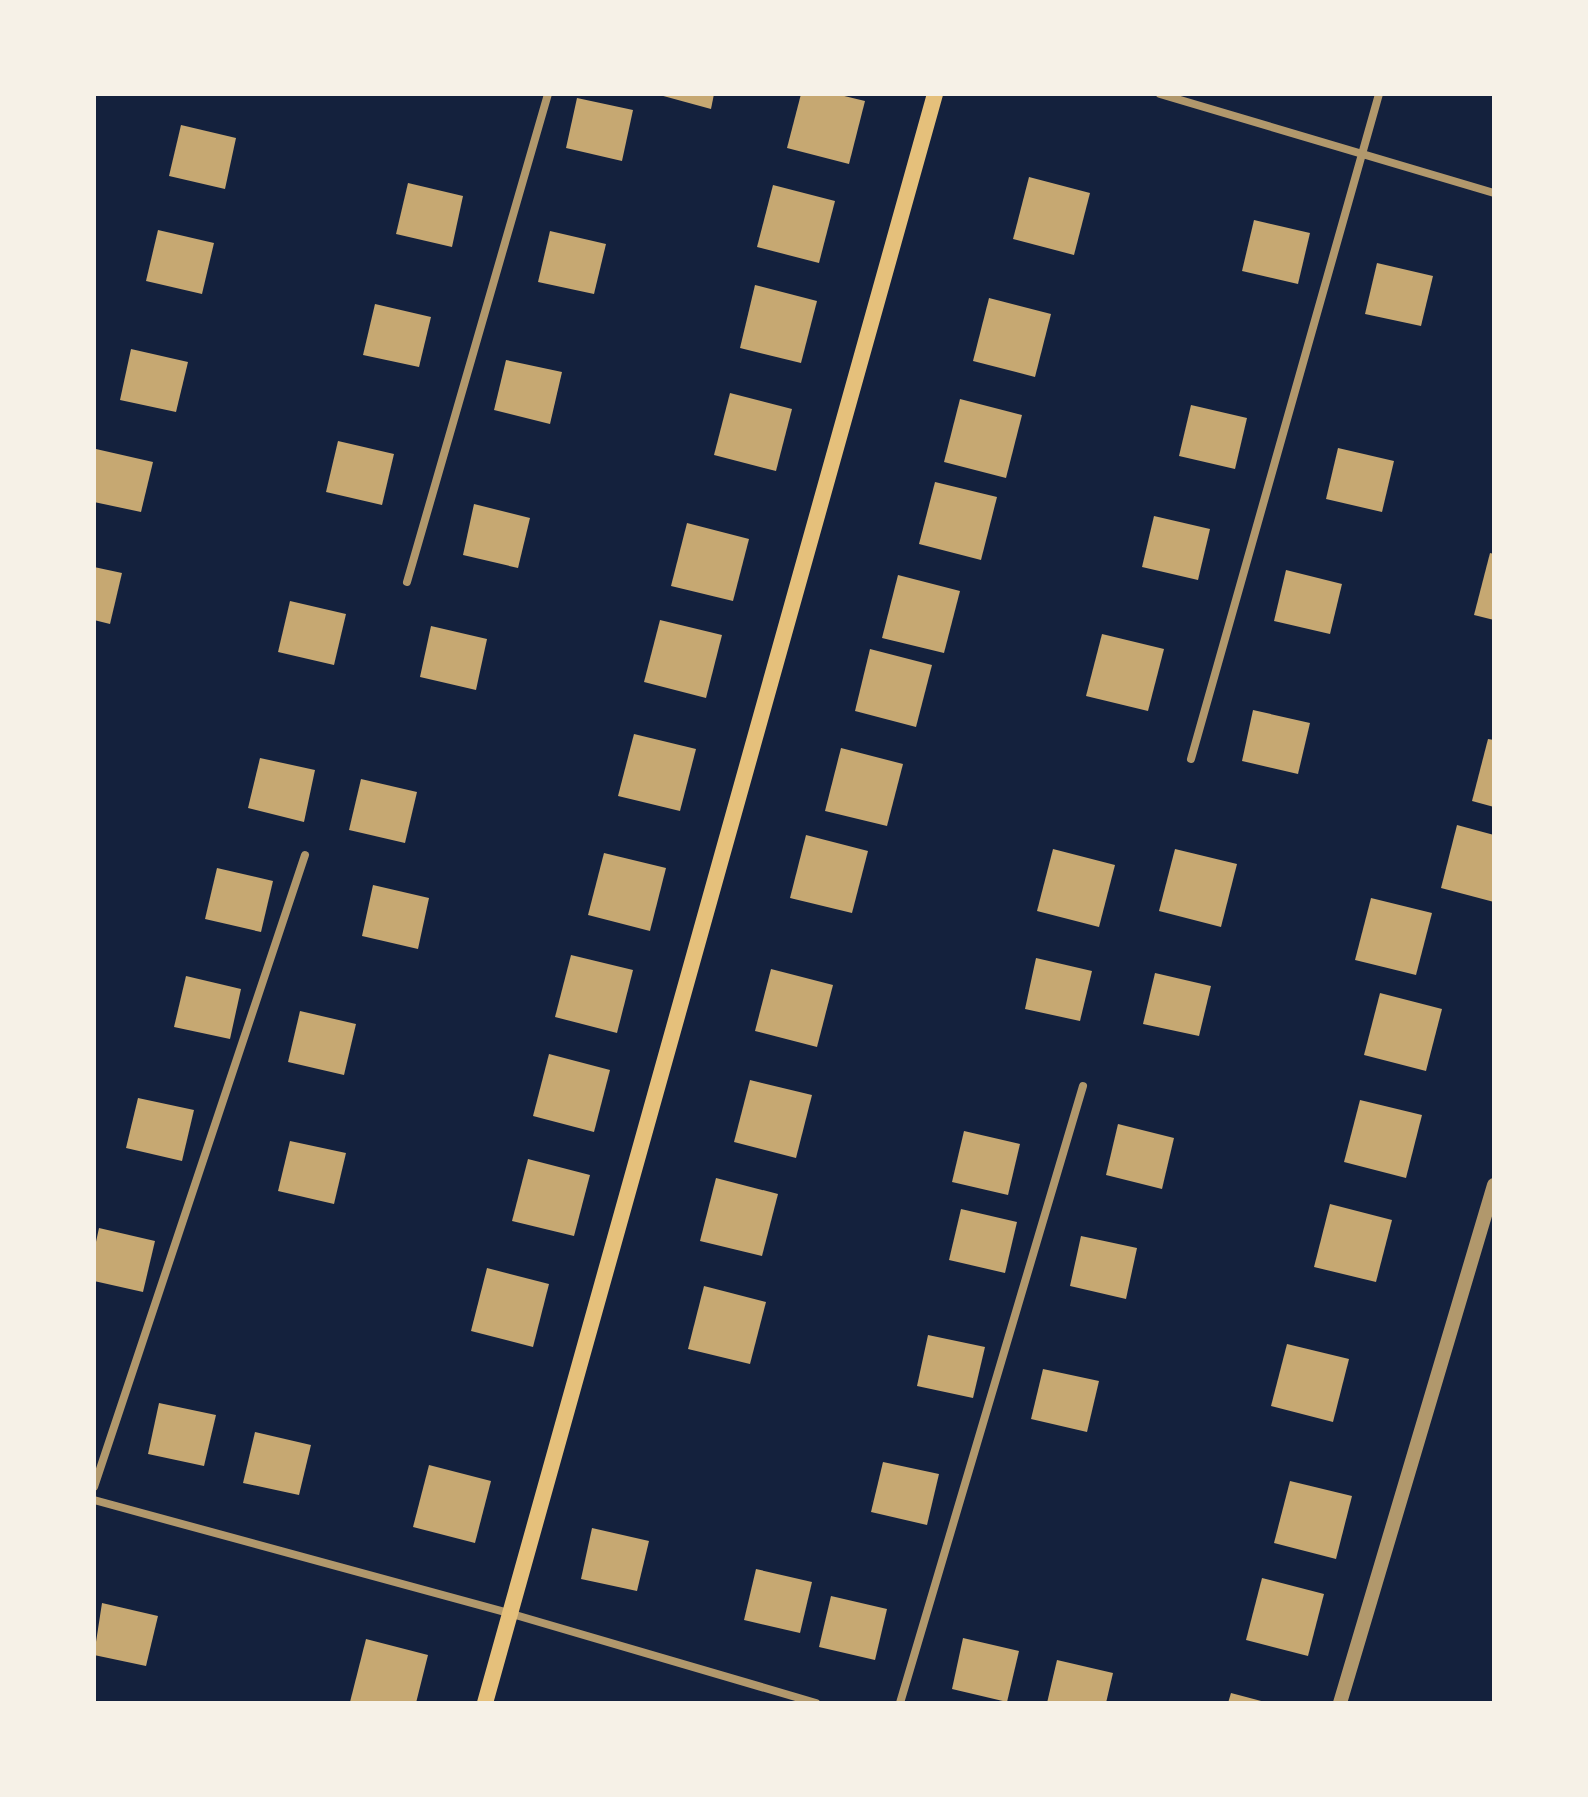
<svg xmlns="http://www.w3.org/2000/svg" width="1588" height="1797" font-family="Rubik,sans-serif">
  <rect width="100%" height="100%" fill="#14213d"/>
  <!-- building -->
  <g fill="#c6a872">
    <polygon points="656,94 714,94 711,109"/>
    <polygon points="801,94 836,94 865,101 849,164 787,148"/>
    <polygon points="577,98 633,110 622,161 566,148"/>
    <polygon points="181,125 236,138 225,189 169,176"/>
    <polygon points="1029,177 1090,193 1074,255 1013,239"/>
    <polygon points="408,183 463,196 452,247 396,234"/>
    <polygon points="773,185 835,201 819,263 757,247"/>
    <polygon points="1254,220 1310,233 1298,284 1242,271"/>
    <polygon points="158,230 214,243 202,294 146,281"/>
    <polygon points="550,231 606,244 594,294 538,282"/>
    <polygon points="1377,263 1433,276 1421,326 1365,314"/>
    <polygon points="755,285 817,301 801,363 740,348"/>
    <polygon points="989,298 1051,314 1035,377 973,361"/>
    <polygon points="375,304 431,317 419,367 363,355"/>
    <polygon points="131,349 188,362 176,412 120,400"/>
    <polygon points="506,360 562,372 550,424 494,410"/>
    <polygon points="730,393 792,409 776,471 714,455"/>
    <polygon points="960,399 1022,415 1006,478 944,462"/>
    <polygon points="1191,405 1247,418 1235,469 1179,456"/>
    <polygon points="338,441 394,454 382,505 326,492"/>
    <polygon points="1338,448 1394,461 1382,512 1326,499"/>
    <polygon points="96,449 153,462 141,512 94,502"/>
    <polygon points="935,482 997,497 981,560 919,544"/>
    <polygon points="474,504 530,518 518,568 463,555"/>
    <polygon points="1154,516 1210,529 1198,580 1142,567"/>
    <polygon points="687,523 749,539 733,601 671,586"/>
    <polygon points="1490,553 1494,554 1494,620 1474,615"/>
    <polygon points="94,567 122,573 110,624 94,620"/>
    <polygon points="1286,570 1342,584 1330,634 1274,621"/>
    <polygon points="898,575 960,591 944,653 882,638"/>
    <polygon points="290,601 346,614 334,665 278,652"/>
    <polygon points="660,620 722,635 706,698 644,682"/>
    <polygon points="431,626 487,639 476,690 420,677"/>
    <polygon points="1102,634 1164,649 1148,711 1086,696"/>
    <polygon points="870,649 932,665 916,727 855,711"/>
    <polygon points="1253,710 1310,723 1298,774 1242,761"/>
    <polygon points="634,734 696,749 680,811 618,796"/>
    <polygon points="1488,739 1494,740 1494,807 1472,801"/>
    <polygon points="841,748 903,764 887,826 825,811"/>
    <polygon points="260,758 315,770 304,822 248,808"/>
    <polygon points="361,779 417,792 405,843 349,830"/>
    <polygon points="1457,825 1494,835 1494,902 1441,888"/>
    <polygon points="806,835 868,851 852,913 790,898"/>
    <polygon points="1053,849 1115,865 1099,927 1037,911"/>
    <polygon points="1175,849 1237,864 1221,927 1159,911"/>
    <polygon points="604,853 666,868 650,931 588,915"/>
    <polygon points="217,868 273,881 261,932 205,919"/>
    <polygon points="373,885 429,898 418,949 362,936"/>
    <polygon points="1371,898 1432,913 1416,975 1355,960"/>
    <polygon points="571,955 633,970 617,1033 555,1017"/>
    <polygon points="1036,958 1092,971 1080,1021 1025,1009"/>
    <polygon points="771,969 833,985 817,1047 755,1031"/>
    <polygon points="1155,973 1211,986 1199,1036 1143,1024"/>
    <polygon points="186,976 241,989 230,1039 174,1027"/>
    <polygon points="1380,993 1442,1009 1426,1071 1364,1055"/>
    <polygon points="300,1011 356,1024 344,1075 288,1062"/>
    <polygon points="549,1054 610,1070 594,1132 533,1116"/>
    <polygon points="750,1080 812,1095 796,1158 734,1142"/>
    <polygon points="138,1098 194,1110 182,1161 126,1148"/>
    <polygon points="1360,1100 1422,1115 1406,1178 1344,1162"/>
    <polygon points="1118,1124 1174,1138 1162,1189 1106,1175"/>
    <polygon points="964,1131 1020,1144 1008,1195 952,1182"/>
    <polygon points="290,1141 346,1153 334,1204 278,1191"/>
    <polygon points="528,1159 590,1175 574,1236 512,1221"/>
    <polygon points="716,1178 778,1194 762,1256 700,1241"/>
    <polygon points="1330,1204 1392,1220 1376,1282 1314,1267"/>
    <polygon points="961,1209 1017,1222 1005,1273 949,1260"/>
    <polygon points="99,1228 155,1241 143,1292 94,1281 94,1251"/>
    <polygon points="1081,1236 1137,1248 1126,1299 1070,1286"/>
    <polygon points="487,1268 549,1284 533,1347 471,1331"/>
    <polygon points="704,1286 766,1302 750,1364 688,1349"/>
    <polygon points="928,1335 985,1347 973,1398 917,1386"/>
    <polygon points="1287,1344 1349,1359 1333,1422 1271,1406"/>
    <polygon points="1043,1369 1099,1381 1087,1432 1031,1419"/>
    <polygon points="159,1403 216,1415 204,1466 148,1454"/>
    <polygon points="255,1432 311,1445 299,1495 243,1483"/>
    <polygon points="883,1462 939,1474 927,1525 871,1512"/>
    <polygon points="429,1465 491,1481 475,1543 413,1527"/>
    <polygon points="1290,1481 1352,1496 1336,1559 1274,1543"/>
    <polygon points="592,1528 649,1541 637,1591 581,1579"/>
    <polygon points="756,1569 812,1582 800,1633 744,1620"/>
    <polygon points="1262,1578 1324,1594 1308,1656 1246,1640"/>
    <polygon points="831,1596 887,1609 875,1660 819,1647"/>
    <polygon points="102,1603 158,1616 146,1666 94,1655"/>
    <polygon points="963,1638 1019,1651 1007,1702 952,1689"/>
    <polygon points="366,1639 428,1655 416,1703 350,1702"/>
    <polygon points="1057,1660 1113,1673 1106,1703 1047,1703"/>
    <polygon points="1231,1693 1265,1702 1265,1703 1228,1703"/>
  </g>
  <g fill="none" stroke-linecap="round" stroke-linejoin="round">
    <!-- minor -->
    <g stroke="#b1986c" stroke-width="8">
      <polyline points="1160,94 1494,193"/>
      <polyline points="407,582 548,94"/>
      <polyline points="1191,759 1379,94"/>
      <polyline points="94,1487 305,855"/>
      <polyline points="94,1500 512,1614 816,1703"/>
      <polyline points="900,1703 1083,1086"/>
    </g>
    <!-- tertiary -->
    <polyline stroke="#b1986c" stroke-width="14" points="1340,1703 1494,1185"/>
    <!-- secondary -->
    <polyline stroke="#e5c07b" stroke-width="16" points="485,1703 935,94"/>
  </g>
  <!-- border -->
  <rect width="1588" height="1797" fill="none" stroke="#f6f1e7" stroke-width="192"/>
</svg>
